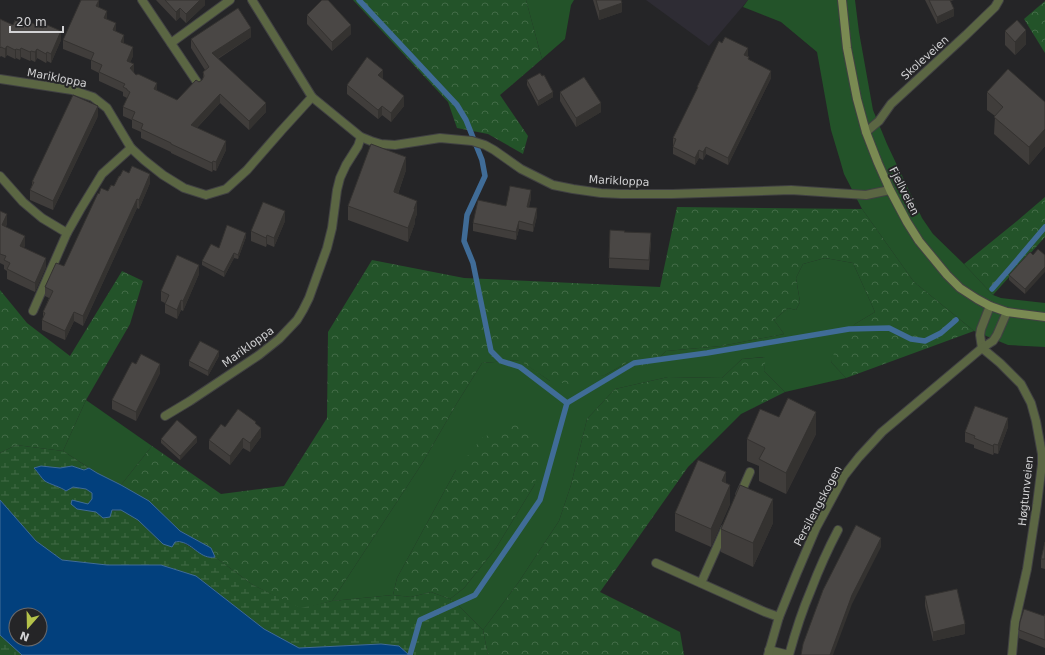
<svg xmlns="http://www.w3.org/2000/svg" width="1045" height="655" font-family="'DejaVu Sans',sans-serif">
  <defs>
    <pattern id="forest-crowns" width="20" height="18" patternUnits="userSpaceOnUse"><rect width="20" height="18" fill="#235329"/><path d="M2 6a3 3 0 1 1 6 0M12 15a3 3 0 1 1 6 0" fill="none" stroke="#426b47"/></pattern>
    <pattern id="wetland-marsh" width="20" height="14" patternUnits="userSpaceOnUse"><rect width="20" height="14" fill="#235329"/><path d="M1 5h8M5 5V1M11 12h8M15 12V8" fill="none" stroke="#426b47"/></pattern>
  </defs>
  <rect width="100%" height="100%" fill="#252527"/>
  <!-- built -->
  <polygon fill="#2e2c34" points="646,0 748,0 709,46"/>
  <!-- grass -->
  <g fill="#235329">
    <polygon points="526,0 574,0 571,5 565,39 542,59"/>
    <polygon points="748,0 855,0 859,32 873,110 887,144 922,218 933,234 964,264 993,295 1001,298 1045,303 1045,347 1008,345 974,331 914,282 862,209 844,174 840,160 831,130 817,52 781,22 743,7"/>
    <polygon points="825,258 853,263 875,312 855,324 831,362 846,378 785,392 764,371 765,357 742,359 722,378 668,377 615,389 587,419 571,485 559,521 518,583 483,630 458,605 450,599 464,588 496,548 535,484 456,470 397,578 393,595 332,601 423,462 457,403 482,363 520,360 550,381 605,375 628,362 657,360 666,351 721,346 784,334 774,320 788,308 796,310 800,302 796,278 803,264"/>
    <polygon points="86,400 152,446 121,485 97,473 63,451"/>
  </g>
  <!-- forest -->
  <g fill="url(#forest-crowns)">
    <polygon points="353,0 526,0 542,59 500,95 528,136 523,154 488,134 457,128 448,102"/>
    <polygon points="1045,1 1045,53 1024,19"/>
    <polygon points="1045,197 1045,237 993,295 964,264 1017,221"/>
    <polygon points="677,207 862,209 914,282 974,331 846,378 831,362 838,342 855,324 875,312 853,263 825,258 803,264 796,278 800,302 796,310 788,308 774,320 784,334 721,346 666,351 657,360 644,366 628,362 605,375 568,384 550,381 519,360 482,363 457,403 423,462 332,601 301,609 253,585 215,557 211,548 180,531 149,501 121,485 152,446 221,494 284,486 327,418 328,332 372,260 464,278 660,287"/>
    <polygon points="122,271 143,281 130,324 86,400 63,451 16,445 0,453 0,290 27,323 70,356"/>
    <polygon points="766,357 764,371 785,392 741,414 688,467 600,592 680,632 684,655 488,655 483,630 518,583 559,521 571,485 587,419 615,389 668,377 722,378 742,359"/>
    <polygon points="515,422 542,443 535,484 496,548 464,588 450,599 431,592 411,597 393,595 397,578 456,470 482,438"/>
  </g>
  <!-- wetland -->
  <g fill="url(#wetland-marsh)">
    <path d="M16,445L63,451L89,468L84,470L72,466L60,468L41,466L34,468C38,472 41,478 45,481C49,484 60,487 66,491L73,487L86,489L92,493V499L88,504L77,509L96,512L121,510L138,520L163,544L174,542H182L202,554L210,558L215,557L253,585L301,608L332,601L393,595L411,597L431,592L450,599L458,605L483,630L488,655H409L399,646L381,644L299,648L264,629L196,576L161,565H107L62,560L36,541L0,500V453Z"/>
    <polygon points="0,635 22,655 0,655"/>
  </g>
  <!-- water -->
  <g fill="#02407d" stroke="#406c97" fill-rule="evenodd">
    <path d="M41,466L60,468L72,466L84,470L89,468L97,473L121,485L149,501L180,531L211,548L215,557C201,560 193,544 181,542C179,541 177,542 175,542L172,547L163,544L138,520L121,510H112L110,517L103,518L96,512L77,509L71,504L72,500L88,504L92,499V493L86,489L73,487L66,491C61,487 49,484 45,481C42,479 38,472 34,468Z"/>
    <path d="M0,500L36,541L62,560L107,565H161L196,576L264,629L299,648L381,644L399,646L409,655H22L0,635ZM16,615H40V639H16Z"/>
  </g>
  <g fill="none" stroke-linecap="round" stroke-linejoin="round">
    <!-- stream -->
    <g stroke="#406c97" stroke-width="5.5">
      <polyline points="359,0 457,105 466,120 482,160 485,176 467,215 464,241 473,263 491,351 501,361 520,367 567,403"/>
      <polyline points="992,289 1012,266 1045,227"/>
      <polyline points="410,655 420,620 475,595 540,500 567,403 634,363 707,353 849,329 889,328 911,339 925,341 941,333 956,320"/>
    </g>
    <defs>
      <g id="lane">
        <polyline points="142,0 199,85"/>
        <polyline points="171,43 230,0"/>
        <polyline points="0,79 72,90 93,97 107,108 131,148 102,174 80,210 67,233 33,311"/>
        <polyline points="0,176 23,202 42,218 67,233"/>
        <polyline points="740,495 750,472"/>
        <polyline points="656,563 765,612 779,617"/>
        <polyline points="701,583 725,529"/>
        <path d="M769,650L789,655C795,633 802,611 811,590C819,569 828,549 838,530"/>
      </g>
      <g id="street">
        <polyline points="252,0 312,97 361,137 371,141 381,144 395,145 440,138 472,141 485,145 494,150 521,169 553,185 573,189 601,193 621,194 672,194 791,190 866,195 890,190"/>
        <polyline points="866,132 879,121 891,104 966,35 995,7 999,0"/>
        <polyline points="131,148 144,160 163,175 184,188 206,195 226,189 247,170 281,131 312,97"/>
        <polyline points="982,348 1000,363 1021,384 1031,403 1036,421 1042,454 1042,464 1037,504 1027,569 1015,622 1012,655"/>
        <polyline points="982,348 980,335 981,329 990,306"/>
        <polyline points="165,416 190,401 259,355 279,339 297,320 303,310 309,298 327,248 332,228 337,190 340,178 346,165 358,146 361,137"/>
        <polyline points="768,655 779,617 796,575 816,528 844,476 859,457 882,432 982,348 993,341 997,335 1007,312"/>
      </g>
      <polyline id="secondary" points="842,0 847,48 857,99 866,132 878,163 890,190 907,222 919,241 947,275 960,288 977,299 990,306 1007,312 1045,317"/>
    </defs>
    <!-- lane casing -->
    <use href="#lane" stroke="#414143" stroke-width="10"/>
    <!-- street casing -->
    <use href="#street" stroke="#414143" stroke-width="10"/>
    <!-- secondary casing -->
    <use href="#secondary" stroke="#414143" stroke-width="10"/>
    <!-- lane -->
    <use href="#lane" stroke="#5b6643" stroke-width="8"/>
    <!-- street -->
    <use href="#street" stroke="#5b6643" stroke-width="8"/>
    <!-- secondary -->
    <use href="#secondary" stroke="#7a8a52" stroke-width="8"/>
  </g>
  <!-- wall -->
  <g fill="#403d3b">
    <polygon points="99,0 99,7 133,56 130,62 134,73 136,75 157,91 177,100 199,82 202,80 203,79 203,72 205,70 191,48 191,39 251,37 218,59 266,112 249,130 220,103 197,128 226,150 216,171 213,170 212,172 171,153 171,152 141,138 141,132 132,128 132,120 123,116 123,107 127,99 127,98 123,96 123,92 99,81 99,73 91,69 91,60 63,49 63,40"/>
    <polygon points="156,0 205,0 205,5 186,23 180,17 176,21"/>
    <polygon points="593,0 621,0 622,12 599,20"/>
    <polygon points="925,0 954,0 950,1 954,16 937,24"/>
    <polygon points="307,15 351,34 332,51 307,24"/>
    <polygon points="0,19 13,25 28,26 61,40 51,63 47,61 46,63 37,58 35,62 31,60 30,61 21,57 20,60 16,58 15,59 7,55 5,58 1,56 0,57"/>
    <polygon points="1005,31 1026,44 1015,55 1005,45"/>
    <polygon points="748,55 748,56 749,60 771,78 728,165 706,154 703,160 699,158 695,165 673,154 673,138 697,90 697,87"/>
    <polygon points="383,79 404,106 391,122 382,115 378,119 347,94 347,85"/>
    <polygon points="527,80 553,97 538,106 527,85"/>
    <polygon points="560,92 601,112 576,127 560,101"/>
    <polygon points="987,92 1045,102 1045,146 1029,165 994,134 995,116 987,110"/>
    <polygon points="98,116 53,210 30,200 30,190 32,185 32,182"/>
    <polygon points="406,170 398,194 417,214 415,219 415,223 408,242 348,220 348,206"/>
    <polygon points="150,183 139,209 137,208 83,326 74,321 65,340 42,330 42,320 43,318 43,312 49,298 45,296 45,287 64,266 99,194 108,191 114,186"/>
    <polygon points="531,198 529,207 537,216 533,232 519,229 516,240 473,231 473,223 506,206"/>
    <polygon points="0,211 7,223 6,227 25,245 24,248 46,267 35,292 7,279 7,271 4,269 4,265 0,263"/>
    <polygon points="285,221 274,247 267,244 266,247 251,241 251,231"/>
    <polygon points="624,232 651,242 649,270 609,268 609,258"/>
    <polygon points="246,237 238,259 234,258 224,277 202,265 202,261 219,248"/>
    <polygon points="1030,252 1025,294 1009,280 1009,275"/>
    <polygon points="199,274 183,311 181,310 177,319 165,313 165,303 161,301 161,291"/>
    <polygon points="219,356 208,376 189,366 189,361"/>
    <polygon points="136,364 160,373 136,421 112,409 112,400"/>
    <polygon points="256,424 261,437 250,452 243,448 230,465 209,449 209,440 225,427"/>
    <polygon points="1008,427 998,454 994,453 993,455 974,448 974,445 965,442 965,432"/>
    <polygon points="816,434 786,494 759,481 759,466 747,461 747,439"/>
    <polygon points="161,439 197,442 180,460 161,443"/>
    <polygon points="726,483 730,504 711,547 675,531 675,513"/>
    <polygon points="773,523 753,567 721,552 721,529"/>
    <polygon points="1045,542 1045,569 1041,568 1041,559"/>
    <polygon points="925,596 965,634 933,641 925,606"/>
    <polygon points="1045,614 1045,648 1019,638 1019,630 1044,616"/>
  </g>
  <!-- shaded-wall -->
  <g fill="#343230">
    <polygon points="99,0 99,8 96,6"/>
    <polygon points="200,0 205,0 205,5 186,23 186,14"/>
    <polygon points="622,3 622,12 599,20 599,11"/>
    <polygon points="180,8 180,17 176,21 176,12"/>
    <polygon points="954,9 954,16 937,24 937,17"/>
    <polygon points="107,11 107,20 104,18"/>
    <polygon points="116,23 116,32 113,30"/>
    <polygon points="351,25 351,34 332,51 332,42"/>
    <polygon points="251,28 251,37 212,62 212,53"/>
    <polygon points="1026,30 1026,44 1015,55 1015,42"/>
    <polygon points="61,31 61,40 51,63 51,54"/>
    <polygon points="124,35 124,44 121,42"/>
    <polygon points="7,46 7,55 5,58 5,49"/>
    <polygon points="133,47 133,56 127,70 127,61"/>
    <polygon points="21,48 21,57 20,60 20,50"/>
    <polygon points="748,48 748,55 744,62 744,55"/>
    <polygon points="16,49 16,58 15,59 15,50"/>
    <polygon points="37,49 37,58 35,62 35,52"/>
    <polygon points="31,51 31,60 30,61 30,52"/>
    <polygon points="47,52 47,61 46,63 46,54"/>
    <polygon points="134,64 134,73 130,68"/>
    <polygon points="383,70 383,79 378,75"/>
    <polygon points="771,71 771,78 728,165 728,158"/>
    <polygon points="157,83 157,92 154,89"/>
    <polygon points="553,92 553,97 538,106 538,101"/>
    <polygon points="220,94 220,103 191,134 191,125"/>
    <polygon points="404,96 404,106 391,122 391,113"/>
    <polygon points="266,103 266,112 249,130 249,121"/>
    <polygon points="601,103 601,112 576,127 576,118"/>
    <polygon points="98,106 98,116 53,210 53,201"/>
    <polygon points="382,106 382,115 378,119 378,110"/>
    <polygon points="1045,129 1045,146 1029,165 1029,147"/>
    <polygon points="226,141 226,150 216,171 216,162"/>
    <polygon points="706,147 706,154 703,160 703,152"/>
    <polygon points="699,150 699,158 695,165 695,158"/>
    <polygon points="406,157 406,170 394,205 394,191"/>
    <polygon points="213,161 213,170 212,172 212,163"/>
    <polygon points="150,174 150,183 139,209 139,200"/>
    <polygon points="531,190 531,198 527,214 527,207"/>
    <polygon points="137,199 137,208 83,326 83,316"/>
    <polygon points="417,201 417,214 415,219 415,223 408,242 408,228"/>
    <polygon points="537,208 537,216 533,232 533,225"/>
    <polygon points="285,211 285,221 274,247 274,238"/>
    <polygon points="7,214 7,223 2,234 2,225"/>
    <polygon points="519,221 519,229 516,240 516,232"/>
    <polygon points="246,233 246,237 238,259 238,255"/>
    <polygon points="267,235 267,244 266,247 266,238"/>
    <polygon points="25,236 25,245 20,255 20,246"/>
    <polygon points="234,253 234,258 224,277 224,272"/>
    <polygon points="46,258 46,267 35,292 35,283"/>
    <polygon points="199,265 199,274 183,311 183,301"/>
    <polygon points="1045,267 1045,272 1025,294 1025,289"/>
    <polygon points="181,300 181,310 177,319 177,310"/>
    <polygon points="74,312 74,321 65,340 65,331"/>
    <polygon points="219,351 219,356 208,376 208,371"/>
    <polygon points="160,364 160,373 136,421 136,412"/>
    <polygon points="816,412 816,434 786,494 786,473"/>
    <polygon points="1008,418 1008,427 998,454 998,445"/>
    <polygon points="261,428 261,437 250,452 250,443"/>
    <polygon points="197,437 197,442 180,460 180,456"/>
    <polygon points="243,438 243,448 230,465 230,456"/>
    <polygon points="994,444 994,453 993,455 993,446"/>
    <polygon points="726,472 726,491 722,481"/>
    <polygon points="730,485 730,504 711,547 711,529"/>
    <polygon points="773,499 773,523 753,567 753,543"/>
    <polygon points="881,538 881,547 852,604 833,655 830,655 852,595"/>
    <polygon points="965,624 965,634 933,641 933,632"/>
  </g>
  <!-- building -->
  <g fill="#4a4745" stroke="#343230">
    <polygon points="81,0 99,0 96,6 107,11 104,18 116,23 113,30 124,35 121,42 133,47 127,61 134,64 130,68 136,75 138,74 157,83 154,89 177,100 196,80 199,82 202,80 204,76 203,72 209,67 191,39 238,8 251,28 212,53 266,103 249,121 220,94 191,125 226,141 216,162 213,161 212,163 171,144 171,143 141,129 143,124 132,119 135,112 123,107 130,92 127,90 127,89 123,87 125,84 99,72 102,65 91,60 94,53 63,40"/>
    <polygon points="165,0 200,0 186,14 180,8 176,12"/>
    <polygon points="322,0 328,0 351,25 332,42 307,15"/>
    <polygon points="596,0 621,0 622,3 599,11"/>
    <polygon points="929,0 950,0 954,9 937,17"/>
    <polygon points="0,19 13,25 15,20 28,26 30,22 43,28 45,24 61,31 51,54 47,52 46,54 37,49 35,52 31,51 30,52 21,48 20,50 16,49 15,50 7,46 5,49 1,47 0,48"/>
    <polygon points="1017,20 1026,30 1015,42 1005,31"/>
    <polygon points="725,37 748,48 744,55 749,57 748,59 771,71 728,158 706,147 703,152 699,150 695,158 673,147 676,139 673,138 698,87 697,87 719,41 722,43"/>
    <polygon points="367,57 383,70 378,75 404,96 391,113 382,106 378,110 347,85"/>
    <polygon points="1008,69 1045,102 1045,129 1029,147 994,117 1003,107 987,92"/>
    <polygon points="540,73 542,76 544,75 553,92 538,101 527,80"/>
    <polygon points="584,77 601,103 576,118 560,92"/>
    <polygon points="73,95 98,106 53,201 30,190 34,182 32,182"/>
    <polygon points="371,144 406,157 394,191 394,192 417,201 414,209 415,209 408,228 348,206"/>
    <polygon points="132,166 150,174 139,200 137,199 83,316 74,312 65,331 42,320 45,313 43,312 53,291 45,287 56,263 64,266 98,193 99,194 101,188 108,191 111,185 114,186 119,176 120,176 123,170 129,173"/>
    <polygon points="510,186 531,190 527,207 537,208 533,225 519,221 516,232 473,223 478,200 506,206"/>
    <polygon points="263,202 285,211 274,238 267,235 266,238 251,231"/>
    <polygon points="0,211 7,214 2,225 25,236 20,246 46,258 35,283 7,269 10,263 4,260 6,256 0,254"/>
    <polygon points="227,225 246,233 238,255 234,253 224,272 202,261 211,244 219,248"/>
    <polygon points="610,230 625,231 624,232 651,233 649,260 609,258"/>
    <polygon points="1038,249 1045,255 1045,267 1025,289 1009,275 1030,252 1033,255"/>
    <polygon points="177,255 199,265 183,301 181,300 177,310 165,304 169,295 161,291"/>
    <polygon points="200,341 219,351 208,371 189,361"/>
    <polygon points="141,354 160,364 136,412 112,400 132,362 136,364"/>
    <polygon points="788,398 816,412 786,473 759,459 765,448 747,439 760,409 779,417"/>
    <polygon points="975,406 1008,418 998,445 994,444 993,446 974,438 975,436 965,432"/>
    <polygon points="238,409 256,422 255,423 261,428 250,443 243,438 230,456 209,440 221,424 225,427"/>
    <polygon points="177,420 197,437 180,456 161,439"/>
    <polygon points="698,460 726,472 722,481 730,485 711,529 675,513"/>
    <polygon points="740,485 773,499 753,543 721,529"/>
    <polygon points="856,525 881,538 852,595 830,655 801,655 803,644 823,590"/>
    <polygon points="1045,542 1045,559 1041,559"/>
    <polygon points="957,589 965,624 933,632 925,596"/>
    <polygon points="1024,609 1044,616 1045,614 1045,640 1019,630 1020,622"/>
  </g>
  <g text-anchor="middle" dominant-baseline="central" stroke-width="4" stroke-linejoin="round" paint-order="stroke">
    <!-- street labels -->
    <g font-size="11" fill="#d2d2d4" stroke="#252527">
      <text transform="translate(925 58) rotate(-42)">Skoleveien</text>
      <text transform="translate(57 78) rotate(11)">Marikloppa</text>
      <text transform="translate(619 181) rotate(3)">Marikloppa</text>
      <text transform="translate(904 191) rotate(63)">Fjellveien</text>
      <text transform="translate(248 347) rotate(-36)">Marikloppa</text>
      <text transform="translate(1026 491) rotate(-84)">Høgtunveien</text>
      <text transform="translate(818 506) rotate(-62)">Persilengskogen</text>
    </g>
  </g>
  <!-- north arrow -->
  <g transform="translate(28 627) rotate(200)"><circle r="19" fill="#252527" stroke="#6a6a6c"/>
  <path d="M0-3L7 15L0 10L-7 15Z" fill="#b4c24a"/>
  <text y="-6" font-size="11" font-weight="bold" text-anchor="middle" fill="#d2d2d4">N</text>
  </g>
  <!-- scale -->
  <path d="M10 26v6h53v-6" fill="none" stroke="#d2d2d4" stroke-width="2"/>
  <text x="16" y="26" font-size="12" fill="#d2d2d4" stroke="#252527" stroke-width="3" paint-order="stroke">20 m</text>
</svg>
